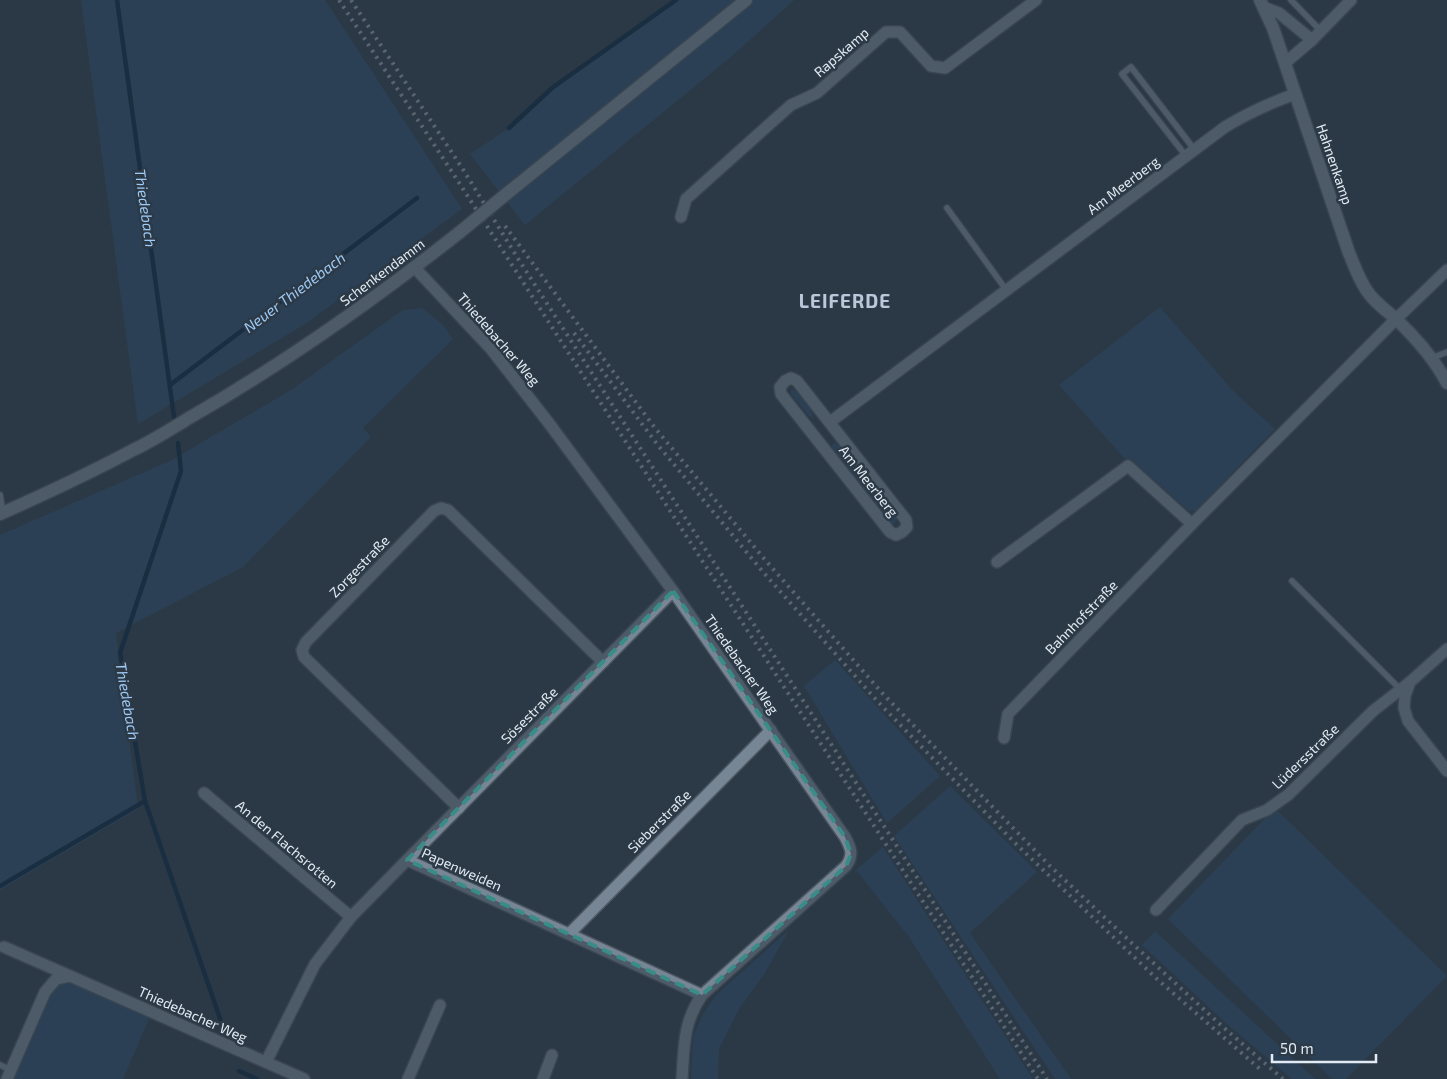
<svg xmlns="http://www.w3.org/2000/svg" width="1447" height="1079" font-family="'Exo 2',sans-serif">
  <rect width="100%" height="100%" fill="#2c3946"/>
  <!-- green -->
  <g fill="#2b4a68">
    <polygon points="81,0 325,0 462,209 305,324 138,424"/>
    <polygon points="675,0 794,0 732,56 525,225 470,154 509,128 552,88"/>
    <polygon points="1160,307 1235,393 1275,429 1195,511 1189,511 1130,458 1126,460 1059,385"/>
    <polygon points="422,308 443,325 453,339 363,428 371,437 243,567 116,633 138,809 0,890 0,535 172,460 291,390 403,310"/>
    <path d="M791,389C798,390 813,410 813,417L812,418L809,416L791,394Z"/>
    <polygon points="837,441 839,442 898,519 894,524 891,525 832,451 832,445"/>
    <polygon points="835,660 940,776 887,823 804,686"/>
    <polygon points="950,786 1037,872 970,933 1071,1079 1055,1079 894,836"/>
    <polygon points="1275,808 1447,976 1346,1079 1332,1079 1168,919"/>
    <polygon points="883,847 1033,1079 1000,1079 909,937 856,870"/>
    <polygon points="789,930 765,973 739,1009 719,1049 718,1079 691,1079 693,1037 703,1014 716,995"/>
    <polygon points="1155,931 1315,1079 1292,1079 1227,1024 1142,945"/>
    <polygon points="70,976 152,1012 123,1079 7,1079 45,992"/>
  </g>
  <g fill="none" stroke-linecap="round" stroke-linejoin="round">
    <!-- stream -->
    <g stroke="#05223c" stroke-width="4.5">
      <polyline points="117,0 174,417"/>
      <polyline points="509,128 552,88 676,0"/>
      <polyline points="170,385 417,198"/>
      <polyline points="145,801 224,1030"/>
      <polyline points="0,886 145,801 120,653 181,471 178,443"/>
      <polyline points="239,1071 257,1079"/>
    </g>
    <defs>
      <g id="lane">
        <polyline points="1291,0 1321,31"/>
        <polyline points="1186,156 1122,74 1131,67 1194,149"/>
        <polyline points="947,208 1007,291"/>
        <polyline points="1432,358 1447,352"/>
        <polyline points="0,495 3,513"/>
        <polyline points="1292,581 1400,689"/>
        <polyline points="0,1065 11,1070"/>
      </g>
      <g id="street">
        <polyline points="1263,7 1279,13 1312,40"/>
        <polyline points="1285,63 1312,40 1351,0"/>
        <polyline points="681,217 686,199 791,105 817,93 886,32 900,32 931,66 945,68 1036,0"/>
        <path d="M415,268L491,349L548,422L673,591L845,837C851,848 854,855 846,866L702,995C683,1022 684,1048 682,1079"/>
        <polygon points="791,378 797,381 906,520 907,527 902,532 896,535 890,532 781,394 780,387 785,381"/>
        <path d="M830,422L1225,127C1248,113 1270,103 1295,94"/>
        <polyline points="997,562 1128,466 1192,524"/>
        <polyline points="1447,649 1410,682 1405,696 1404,708 1408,721 1447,771"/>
        <polyline points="1004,738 1008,714 1192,524 1396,319 1447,270"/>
        <polyline points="204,793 351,917"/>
        <polyline points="459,808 304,657 302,650 306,642 434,511 441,508 448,510 603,662"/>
        <polyline points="407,860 673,591"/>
        <polyline points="1156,910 1242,820 1267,810 1288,795 1373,711 1410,682"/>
        <polyline points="569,934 771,730"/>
        <polyline points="4,947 70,976"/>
        <polyline points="266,1062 315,964 351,917 407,860 702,995"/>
        <polyline points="7,1079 45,992 56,979 70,976 304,1079"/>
        <polyline points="408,1079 440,1005"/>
        <polyline points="543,1079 552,1055"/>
      </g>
      <g id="secondary">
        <path d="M1260,0L1273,28L1349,253C1355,267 1360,283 1370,295C1377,304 1387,311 1396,319C1416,338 1434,358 1447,383"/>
        <polyline points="510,191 746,0"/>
        <path d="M0,514C45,494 90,473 133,450C152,441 171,429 189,418C285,363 374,300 460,232"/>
      </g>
    </defs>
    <!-- lane casing -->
    <use href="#lane" stroke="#4a5560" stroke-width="8"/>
    <!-- street casing -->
    <use href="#street" stroke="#4a5560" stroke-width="14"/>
    <!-- secondary casing -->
    <use href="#secondary" stroke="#4a5560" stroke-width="15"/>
    <!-- lane -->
    <use href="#lane" stroke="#778695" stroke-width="5.5"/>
    <!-- street -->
    <use href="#street" stroke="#778695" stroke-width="11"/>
    <!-- secondary -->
    <use href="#secondary" stroke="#778695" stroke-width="12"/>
    <!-- rail -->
    <g stroke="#8f9aa4" stroke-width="4" stroke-dasharray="2.5 5" stroke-linecap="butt">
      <polyline points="339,0 456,178 703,562 1038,1079"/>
      <polyline points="351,0 464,171 517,257 1047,1079"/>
      <polyline points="505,226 655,428 767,562 884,695 1049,865 1136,947 1223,1027 1283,1079"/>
      <polyline points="574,333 657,444 763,572 878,702 1015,843 1157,979 1261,1070"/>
    </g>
    <defs>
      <polyline id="secondary-bridge" points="460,232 510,191"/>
    </defs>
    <!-- secondary-bridge casing -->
    <use href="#secondary-bridge" stroke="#4a5560" stroke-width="15" stroke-linecap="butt"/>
    <!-- secondary-bridge -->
    <use href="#secondary-bridge" stroke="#778695" stroke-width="12"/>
  </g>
  <!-- marked area -->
  <path d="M0 0H1447V1079H0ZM673,591L845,837L851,854L846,866L702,995L407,860Z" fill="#2c3946" fill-opacity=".55" fill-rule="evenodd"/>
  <path fill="none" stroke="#398d89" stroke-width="4" stroke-dasharray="10 6" stroke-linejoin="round" d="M673,591L845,837L851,854L846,866L702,995L407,860Z"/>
  <g text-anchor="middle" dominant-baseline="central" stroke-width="5" stroke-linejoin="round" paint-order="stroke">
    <!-- street labels -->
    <g font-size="14" fill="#e2ebf3" stroke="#2c3946">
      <text transform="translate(841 52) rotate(-41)">Rapskamp</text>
      <text transform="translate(1335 164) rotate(71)">Hahnenkamp</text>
      <text transform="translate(1123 185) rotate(-37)">Am Meerberg</text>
      <text transform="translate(382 272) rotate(-37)">Schenkendamm</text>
      <text transform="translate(499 339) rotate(49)">Thiedebacher Weg</text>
      <text transform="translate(869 481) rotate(52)">Am Meerberg</text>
      <text transform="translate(359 566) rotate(-46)">Zorgestraße</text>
      <text transform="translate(1081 617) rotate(-46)">Bahnhofstraße</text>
      <text transform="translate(742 664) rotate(55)">Thiedebacher Weg</text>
      <text transform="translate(529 715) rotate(-45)">Sösestraße</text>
      <text transform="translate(1305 756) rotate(-44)">Lüdersstraße</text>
      <text transform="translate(659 821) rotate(-45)">Sieberstraße</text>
      <text transform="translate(287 844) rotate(40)">An den Flachsrotten</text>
      <text transform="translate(462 869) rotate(24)">Papenweiden</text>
      <text transform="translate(193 1014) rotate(24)">Thiedebacher Weg</text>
    </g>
    <!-- water labels -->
    <g font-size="15" font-style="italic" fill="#9ecaf6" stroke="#2c3946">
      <text transform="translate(146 208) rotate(82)">Thiedebach</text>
      <text transform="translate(294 292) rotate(-37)">Neuer Thiedebach</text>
      <text transform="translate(128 701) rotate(80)">Thiedebach</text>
    </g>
    <!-- district labels -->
    <g font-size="19" font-weight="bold" letter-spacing="1" fill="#b9c9d9" stroke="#2c3946">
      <text x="845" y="300">LEIFERDE</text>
    </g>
  </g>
  <!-- scale -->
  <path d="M1272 1054v8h104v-8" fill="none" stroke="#e2ebf3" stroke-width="2.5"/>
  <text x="1280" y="1054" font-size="15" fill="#e2ebf3" stroke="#2c3946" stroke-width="4" paint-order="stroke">50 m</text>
</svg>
